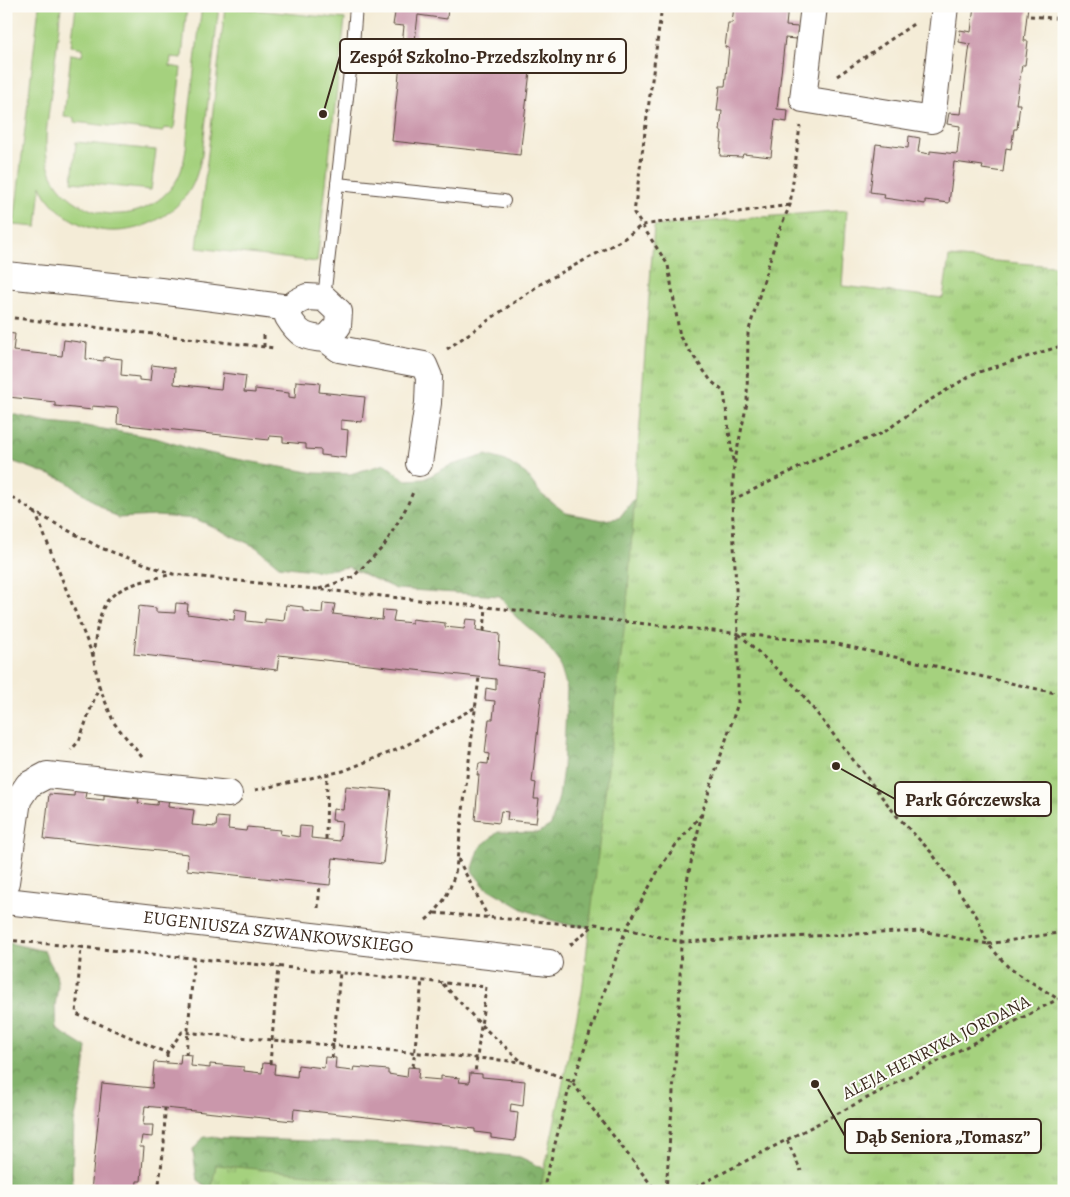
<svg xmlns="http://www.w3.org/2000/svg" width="1070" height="1197" font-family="Alegreya,serif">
  <defs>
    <pattern id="forest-crowns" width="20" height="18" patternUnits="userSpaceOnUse" patternTransform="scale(1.25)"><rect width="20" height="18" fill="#84b36d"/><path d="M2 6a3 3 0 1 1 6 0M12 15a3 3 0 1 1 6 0" fill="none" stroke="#6d9259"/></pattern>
    <pattern id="park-tufts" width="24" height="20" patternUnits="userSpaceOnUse" patternTransform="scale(1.25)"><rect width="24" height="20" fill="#a5d17e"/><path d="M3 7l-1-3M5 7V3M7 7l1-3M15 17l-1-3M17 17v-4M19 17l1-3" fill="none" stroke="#88aa67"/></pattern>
  </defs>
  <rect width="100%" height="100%" fill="#fdfcf7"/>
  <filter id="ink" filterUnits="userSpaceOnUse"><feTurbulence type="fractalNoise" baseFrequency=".02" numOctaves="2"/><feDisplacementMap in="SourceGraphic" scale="10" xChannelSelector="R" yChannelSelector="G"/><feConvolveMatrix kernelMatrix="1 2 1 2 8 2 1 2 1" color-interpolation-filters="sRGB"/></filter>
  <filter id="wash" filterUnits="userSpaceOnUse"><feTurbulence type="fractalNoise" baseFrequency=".0096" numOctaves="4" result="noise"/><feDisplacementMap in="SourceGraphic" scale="20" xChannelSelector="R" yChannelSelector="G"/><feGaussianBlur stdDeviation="1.12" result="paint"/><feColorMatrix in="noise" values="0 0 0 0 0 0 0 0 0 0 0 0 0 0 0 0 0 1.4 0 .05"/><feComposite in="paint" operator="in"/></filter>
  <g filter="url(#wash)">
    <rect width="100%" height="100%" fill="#f4ecd7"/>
    <!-- green -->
    <g fill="#a5d17e" stroke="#707e4e">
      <path d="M39,6H61C58,38 54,69 50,101C48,119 44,139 47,158C51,192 87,217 121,214C145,213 168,197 179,176C187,158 187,135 189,116C193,79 197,43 202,6H219L202,154C199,167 196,181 188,193C161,230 107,244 68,217C56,208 46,200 41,185L37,227L14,225Z"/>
      <polygon points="76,6 187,6 182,58 171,57 170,66 181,68 174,129 164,128 163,132 74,122 74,118 64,117 71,54 82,56 83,48 71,46"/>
      <polygon points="225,7 345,19 317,262 197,248"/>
      <polygon points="76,142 156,150 151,190 72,182"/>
    </g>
    <!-- forest -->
    <g fill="url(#forest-crowns)" stroke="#606e46">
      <polygon points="6,413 48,422 80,425 156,438 191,449 236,459 315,473 350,474 385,464 405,480 424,479 449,466 486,455 506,461 526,474 541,494 566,513 603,520 619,518 634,499 629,923 589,927 569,925 551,920 523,909 485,887 472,871 480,847 498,832 538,833 551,825 559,797 563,768 567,689 559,661 543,640 516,617 500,596 396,589 348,567 321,571 279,566 256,547 196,519 157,516 117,518 64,480 6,459"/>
      <polygon points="9,943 44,951 56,974 58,986 55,1006 56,1029 87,1048 82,1085 74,1122 72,1173 73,1191 6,1191 6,947"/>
      <polygon points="204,1137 412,1145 520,1157 545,1169 540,1191 215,1191 211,1190 197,1180 193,1150"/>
    </g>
    <!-- park -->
    <g fill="url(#park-tufts)" stroke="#707e4e">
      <polygon points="847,210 842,286 943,298 949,257 1064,267 1064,1191 540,1191 582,992 627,605 654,226"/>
      <polygon points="216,1165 478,1191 211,1191"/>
    </g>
    <g id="blocks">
      <!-- building -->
      <g fill="#ca97ab">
        <polygon points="380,6 448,6 447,19 418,15 414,50 531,63 520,155 392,141 404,26 393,25 395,13 376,11"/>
        <polygon points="734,6 788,6 786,26 798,27 796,39 785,38 777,109 788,110 787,122 775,120 771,157 743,154 742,157 720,156 722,131 720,131 722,111 717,111 720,86 725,86 729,48 725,47 728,23 732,23"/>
        <polygon points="974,6 1028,6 1024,41 1028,41 1025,65 1022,65 1016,104 1020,104 1017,129 1014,129 1011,149 1006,148 1003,172 982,169 983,166 954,162 949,203 925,200 925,204 884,198 885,194 870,192 876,144 908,148 909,136 920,138 918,152 930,154 930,151 957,154 960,126 947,124 949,113 961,114 970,44 959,42 960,30 971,32"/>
        <polygon points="6,333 15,334 13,351 62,356 64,340 87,343 86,359 104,361 104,357 122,359 121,375 139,377 139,380 150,381 152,365 175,368 174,384 221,389 223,373 246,376 244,392 255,393 255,389 289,393 289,397 295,398 296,381 320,383 319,392 365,397 362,422 341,420 341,429 348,430 346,458 321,455 321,450 306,449 306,444 283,442 283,437 270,436 269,440 117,424 118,408 92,406 92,410 55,406 55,402 8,397 8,401 6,400"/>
        <polygon points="176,603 188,604 187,614 234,620 235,609 247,611 246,621 265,623 265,619 284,621 286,605 303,607 303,611 322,613 323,603 335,604 333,614 382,620 383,610 395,611 393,621 412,623 412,619 445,623 445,627 464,629 466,619 477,620 476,630 500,634 498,665 544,671 532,782 536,783 534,799 539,799 536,823 507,820 508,812 501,811 499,823 475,820 479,775 477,775 479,763 488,764 489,754 485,753 489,719 493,719 495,701 485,700 486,688 496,690 496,679 279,655 277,670 134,654 139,606 156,608 156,612 175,613"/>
        <polygon points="75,786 87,787 85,798 104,800 104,795 139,799 138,803 157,805 158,795 169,796 168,807 194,810 192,825 216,827 217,817 229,818 228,829 246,831 247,827 281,830 280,834 299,837 300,826 312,827 311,838 340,841 342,821 332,820 333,809 343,810 346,786 391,790 383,864 333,858 330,885 187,870 188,854 44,839 49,794 74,796"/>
        <polygon points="181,1054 192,1055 191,1066 210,1068 210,1064 244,1067 244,1071 262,1073 263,1063 275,1064 274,1074 297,1077 298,1065 324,1068 325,1057 336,1058 335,1069 353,1071 354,1067 388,1070 388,1074 407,1077 408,1067 419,1068 418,1078 441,1080 441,1076 460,1078 459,1082 469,1083 470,1073 482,1074 482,1077 525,1081 523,1106 511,1104 510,1112 518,1113 515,1141 491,1138 491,1134 475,1132 475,1129 294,1109 293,1121 145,1106 143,1125 153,1125 152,1137 142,1136 140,1147 144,1147 141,1181 137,1181 136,1191 91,1191 102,1083 152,1088 154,1062 180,1064"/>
      </g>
    </g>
  </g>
  <g filter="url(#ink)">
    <use href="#blocks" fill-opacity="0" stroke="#57473a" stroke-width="1"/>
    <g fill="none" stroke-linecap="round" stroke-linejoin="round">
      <defs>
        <g id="service">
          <polyline points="337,184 504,201"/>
          <polyline points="324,298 353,45 356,6"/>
        </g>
        <g id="minor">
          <polyline points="814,6 803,99 932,120 945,6"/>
          <polyline points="6,275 160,291 290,308"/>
          <path d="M307,297L324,298L339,312L338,326L326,339C305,338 299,335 288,317C291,303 295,303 307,297Z"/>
          <polyline points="326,339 339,349 424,365 429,377 428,403 419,463"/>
          <polyline points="6,882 18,800 28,785 47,775 229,794"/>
          <path id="s1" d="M6,901L549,963"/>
        </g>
      </defs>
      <!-- service casing -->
      <use href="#service" stroke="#57473a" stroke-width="14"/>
      <!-- minor casing -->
      <use href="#minor" stroke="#57473a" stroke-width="28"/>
      <!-- path -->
      <g stroke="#57473a" stroke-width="3" stroke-dasharray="4 4" stroke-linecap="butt">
        <polyline points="662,6 634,213 668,265 680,337 711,381 724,392 733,461"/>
        <polyline points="1030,16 1064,19"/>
        <polyline points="837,76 915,23"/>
        <polyline points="6,317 274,348"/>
        <polyline points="264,347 264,334"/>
        <polyline points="447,349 542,283 622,240 642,225 790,205"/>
        <polyline points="6,493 34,512 101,548 173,574 837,644 1064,695"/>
        <polyline points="732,500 827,454 883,433 917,408 973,374 1064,345"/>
        <polyline points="35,512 93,656 99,686 79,741 71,750"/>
        <polyline points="319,589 353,577 384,546 406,508 414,490"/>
        <polyline points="484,631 486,607"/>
        <polyline points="739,634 798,689 896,815 931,852 977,917 988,944 1064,932"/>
        <path d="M93,656C95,641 98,612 108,600C123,583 151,580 172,574"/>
        <polyline points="99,686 114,723 142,757"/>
        <polyline points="255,790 343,771 401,748 476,707"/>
        <polyline points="326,839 327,775"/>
        <polyline points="458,859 488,917"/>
        <polyline points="318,908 320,884"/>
        <polyline points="435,913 593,926"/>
        <path d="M426,920C444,905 450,891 456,869L479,677"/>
        <polyline points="6,940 81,947 76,1014 167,1053 182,1032 522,1062 571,1081 656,1191"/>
        <polyline points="570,945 595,924 626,929 681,942 922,931 988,944 1009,968 1058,999"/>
        <polyline points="80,947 486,987 475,1073"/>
        <polyline points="443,984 482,1026 521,1061"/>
        <polyline points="167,1053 167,1062"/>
        <polyline points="186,1055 194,958"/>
        <polyline points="332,1058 340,972"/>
        <polyline points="270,1064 278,967"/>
        <polyline points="413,1067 422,980"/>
        <polyline points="573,1082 626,929 658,871 675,846 701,815"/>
        <polyline points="787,1140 801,1171"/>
        <polyline points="158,1191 164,1146 165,1108"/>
        <polyline points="543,1191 571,1081"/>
        <polyline points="666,1191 679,1008 681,942 687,881 702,813 738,703 738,633 732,500 734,465 747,403 748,333 778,233 790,205 800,126"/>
        <polyline points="688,1191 1064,996"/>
      </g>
      <!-- service -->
      <use href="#service" stroke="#fff" stroke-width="12"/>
      <!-- minor -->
      <use href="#minor" stroke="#fff" stroke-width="26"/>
    </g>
  </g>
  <g text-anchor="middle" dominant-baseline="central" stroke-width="4" stroke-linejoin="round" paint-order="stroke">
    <!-- street labels -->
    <g font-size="18" fill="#3b2a1e" stroke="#fdfcf7">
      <text stroke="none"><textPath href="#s1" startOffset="274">EUGENIUSZA SZWANKOWSKIEGO</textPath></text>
      <text transform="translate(936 1047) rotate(-27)">ALEJA HENRYKA JORDANA</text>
    </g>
  </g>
  <!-- callouts -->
  <path fill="none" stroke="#3b2a1e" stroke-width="2" d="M323 114L340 56M836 766L895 799M815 1084L845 1136"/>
  <g fill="#3b2a1e" stroke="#fdfcf7" stroke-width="2">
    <circle cx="323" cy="114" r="5"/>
    <circle cx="836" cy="766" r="5"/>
    <circle cx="815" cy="1084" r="5"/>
  </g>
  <g fill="#fdfcf7" stroke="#3b2a1e" stroke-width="2">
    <rect x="340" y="39" width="286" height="34" rx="5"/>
    <rect x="895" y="782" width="156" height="34" rx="5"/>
    <rect x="845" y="1119" width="196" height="34" rx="5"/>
  </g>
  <g font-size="19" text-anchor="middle" font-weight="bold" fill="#3b2a1e">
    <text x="483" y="63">Zespół Szkolno-Przedszkolny nr 6</text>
    <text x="973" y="806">Park Górczewska</text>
    <text x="943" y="1143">Dąb Seniora „Tomasz”</text>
  </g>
  <!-- margin -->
  <rect width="1070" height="1197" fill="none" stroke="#fdfcf7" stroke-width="25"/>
</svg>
